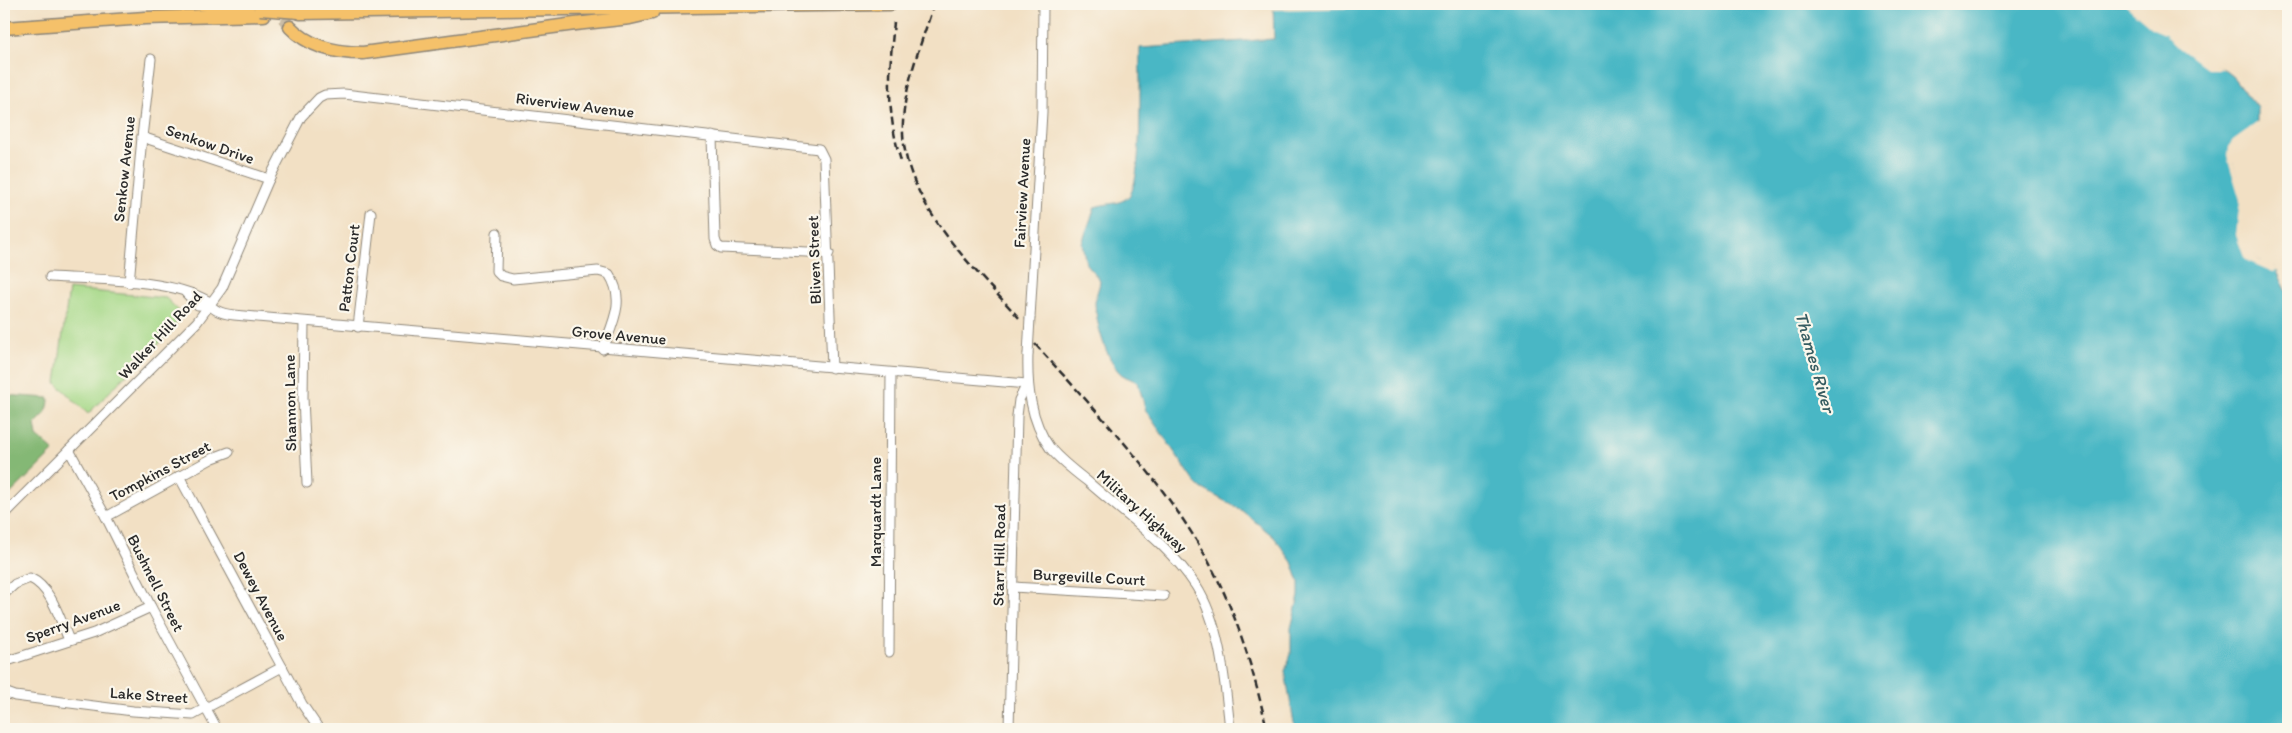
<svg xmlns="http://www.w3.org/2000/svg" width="2292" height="733" font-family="Itim,sans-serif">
  <rect width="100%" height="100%" fill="#fbf7ec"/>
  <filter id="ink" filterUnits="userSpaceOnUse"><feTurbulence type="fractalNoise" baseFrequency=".02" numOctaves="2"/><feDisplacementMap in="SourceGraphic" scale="10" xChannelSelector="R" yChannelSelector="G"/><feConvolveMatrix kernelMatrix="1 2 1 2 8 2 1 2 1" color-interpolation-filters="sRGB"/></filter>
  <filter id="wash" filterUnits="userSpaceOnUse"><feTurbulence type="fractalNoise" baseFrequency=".0096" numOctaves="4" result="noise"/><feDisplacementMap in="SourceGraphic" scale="20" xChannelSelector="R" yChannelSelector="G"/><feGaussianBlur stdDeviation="1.12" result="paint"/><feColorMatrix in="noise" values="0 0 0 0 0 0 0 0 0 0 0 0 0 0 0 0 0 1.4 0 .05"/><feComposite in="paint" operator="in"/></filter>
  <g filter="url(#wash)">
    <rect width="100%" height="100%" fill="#f2e0c4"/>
    <!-- green -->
    <polygon fill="#a5d887" stroke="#688259" points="69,289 166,298 178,310 175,328 138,364 134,360 126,368 129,372 88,414 56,383"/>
    <!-- forest -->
    <path fill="#84b874" stroke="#587250" d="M4,395L49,398C49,411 44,415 35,424L37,436L54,451L4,500Z"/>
    <!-- water -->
    <path fill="#4ab7c5" stroke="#3a7178" d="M1273,4H2133L2207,62L2223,69L2233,77L2257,108V125L2237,139L2230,152L2240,191L2242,240L2248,257L2274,265L2288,294V729H1295L1285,671L1291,654V628L1299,596V582L1292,562L1274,537L1241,510L1201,488L1195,482L1146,411L1138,383C1133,379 1126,378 1121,374C1106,360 1096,323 1095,303C1095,295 1100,288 1100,280L1086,264L1082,243L1095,207C1105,203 1120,205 1128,197C1144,183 1139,74 1140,48L1274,39Z"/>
    <!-- pier -->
    <g fill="#f2e0c4">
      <polygon points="1271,4 1543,4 1271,10"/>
      <polygon points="2124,4 2137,4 2160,24 2170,26 2208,60 2223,69 2207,69 2174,44 2165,34 2153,29"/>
      <polygon points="2258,122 2260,126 2253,133 2236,144 2233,150 2233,161 2244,199 2243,227 2247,251 2259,260 2273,262 2278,271 2273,272 2245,260 2236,235 2240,200 2227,156 2228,147 2233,140"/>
    </g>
  </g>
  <g filter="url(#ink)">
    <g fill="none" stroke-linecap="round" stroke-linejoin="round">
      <!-- highway-tunnel -->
      <polyline stroke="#cabca5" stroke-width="12" stroke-dasharray="12 6" stroke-linecap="butt" points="272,4 290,27"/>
      <defs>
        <g id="minor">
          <polyline points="712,136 715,239 717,245 721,248 829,253"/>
          <polyline points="142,137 269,179"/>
          <path d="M497,233L496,271L501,276L513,279L598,271L609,274C626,300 613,322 603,349"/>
          <path d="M50,277C95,280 169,278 208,301C212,311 224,314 234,315L1027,384"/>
          <polyline points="129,283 142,137 151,59"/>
          <polyline points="186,293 198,305 210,306"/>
          <polyline points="1030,318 1042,112 1043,4"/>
          <polyline points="304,322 303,398 307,483"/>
          <polyline points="358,327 371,213"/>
          <path d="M1028,354C1027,386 1030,420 1050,448C1060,460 1074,471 1087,481C1124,514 1169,544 1196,586C1221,625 1225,684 1230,729"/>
          <polyline points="69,450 106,517 151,607 217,729"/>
          <polyline points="179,476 302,704 319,729"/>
          <polyline points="4,515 197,322 222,288 269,179 301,117 319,98 325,95 344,94 819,149 824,159 832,368"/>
          <polyline points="106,517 213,458 229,452"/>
          <polyline points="1013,587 1164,596"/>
          <path d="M4,594L15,584L30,578C52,588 60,620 69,640"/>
          <polyline points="889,652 891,373"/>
          <polyline points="4,662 94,633 151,607"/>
          <polyline points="4,692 15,696 133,711 193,715 282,667"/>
          <polyline points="1009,729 1017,416 1019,400 1027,384"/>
        </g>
        <g id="highway">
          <polyline points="193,4 248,8"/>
          <polyline points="300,13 890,4"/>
          <path d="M290,27C309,47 336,53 363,53L575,24L630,18L652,13"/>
          <polyline points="4,28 145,18 264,15"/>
        </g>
      </defs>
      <!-- minor casing -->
      <use href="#minor" stroke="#8e8678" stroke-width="11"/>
      <!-- highway casing -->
      <use href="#highway" stroke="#8e8678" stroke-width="15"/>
      <!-- minor -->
      <use href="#minor" stroke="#fff" stroke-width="9"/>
      <!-- highway -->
      <use href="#highway" stroke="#f5c16b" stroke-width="12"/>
      <!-- rail -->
      <g stroke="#2b2b2b" stroke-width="2.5" stroke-dasharray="8 4" stroke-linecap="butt">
        <path d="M934,4C922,42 905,82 903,122C899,199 973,267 1021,320"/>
        <path d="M894,22C889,72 886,112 901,161"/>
        <path d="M1035,344C1100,416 1171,487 1215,574C1240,623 1255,677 1267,729"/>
      </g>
      <defs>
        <polyline id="minor-bridge" points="1028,354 1030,318"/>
        <polyline id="highway-bridge" points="260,9 299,12"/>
      </defs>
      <!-- minor-bridge casing -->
      <use href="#minor-bridge" stroke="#8e8678" stroke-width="11" stroke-linecap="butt"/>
      <!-- highway-bridge casing -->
      <use href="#highway-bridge" stroke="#8e8678" stroke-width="15" stroke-linecap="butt"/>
      <!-- minor-bridge -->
      <use href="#minor-bridge" stroke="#fff" stroke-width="9"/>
      <!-- highway-bridge -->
      <use href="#highway-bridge" stroke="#f5c16b" stroke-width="12"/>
    </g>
  </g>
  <g text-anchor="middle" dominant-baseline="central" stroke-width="4.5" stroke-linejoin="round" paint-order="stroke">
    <!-- street labels -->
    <g font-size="16" fill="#2b2b2b" stroke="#fbf7ec">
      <text transform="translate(575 105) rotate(7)">Riverview Avenue</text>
      <text transform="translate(210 144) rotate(19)">Senkow Drive</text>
      <text transform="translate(124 169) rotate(-84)">Senkow Avenue</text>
      <text transform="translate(1022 193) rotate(-87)">Fairview Avenue</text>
      <text transform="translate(814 260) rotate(-92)">Bliven Street</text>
      <text transform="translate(349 268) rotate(-83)">Patton Court</text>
      <text transform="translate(160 335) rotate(-47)">Walker Hill Road</text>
      <text transform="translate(619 335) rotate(5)">Grove Avenue</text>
      <text transform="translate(290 403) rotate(-91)">Shannon Lane</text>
      <text transform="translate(160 471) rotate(-28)">Tompkins Street</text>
      <text transform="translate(1142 511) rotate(42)">Military Highway</text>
      <text transform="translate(875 512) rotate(-90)">Marquardt Lane</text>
      <text transform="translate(999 555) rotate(-89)">Starr Hill Road</text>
      <text transform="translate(1089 577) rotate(3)">Burgeville Court</text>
      <text transform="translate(156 583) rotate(63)">Bushnell Street</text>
      <text transform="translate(261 596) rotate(62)">Dewey Avenue</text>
      <text transform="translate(73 621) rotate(-20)">Sperry Avenue</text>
      <text transform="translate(149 695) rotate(4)">Lake Street</text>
    </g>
    <!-- water labels -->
    <g font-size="18" font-style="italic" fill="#365c61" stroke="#fbf7ec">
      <text transform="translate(1815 362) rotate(74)">Thames River</text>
    </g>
  </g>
  <!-- margin -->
  <rect width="2292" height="733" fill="none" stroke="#fbf7ec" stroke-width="20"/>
</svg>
